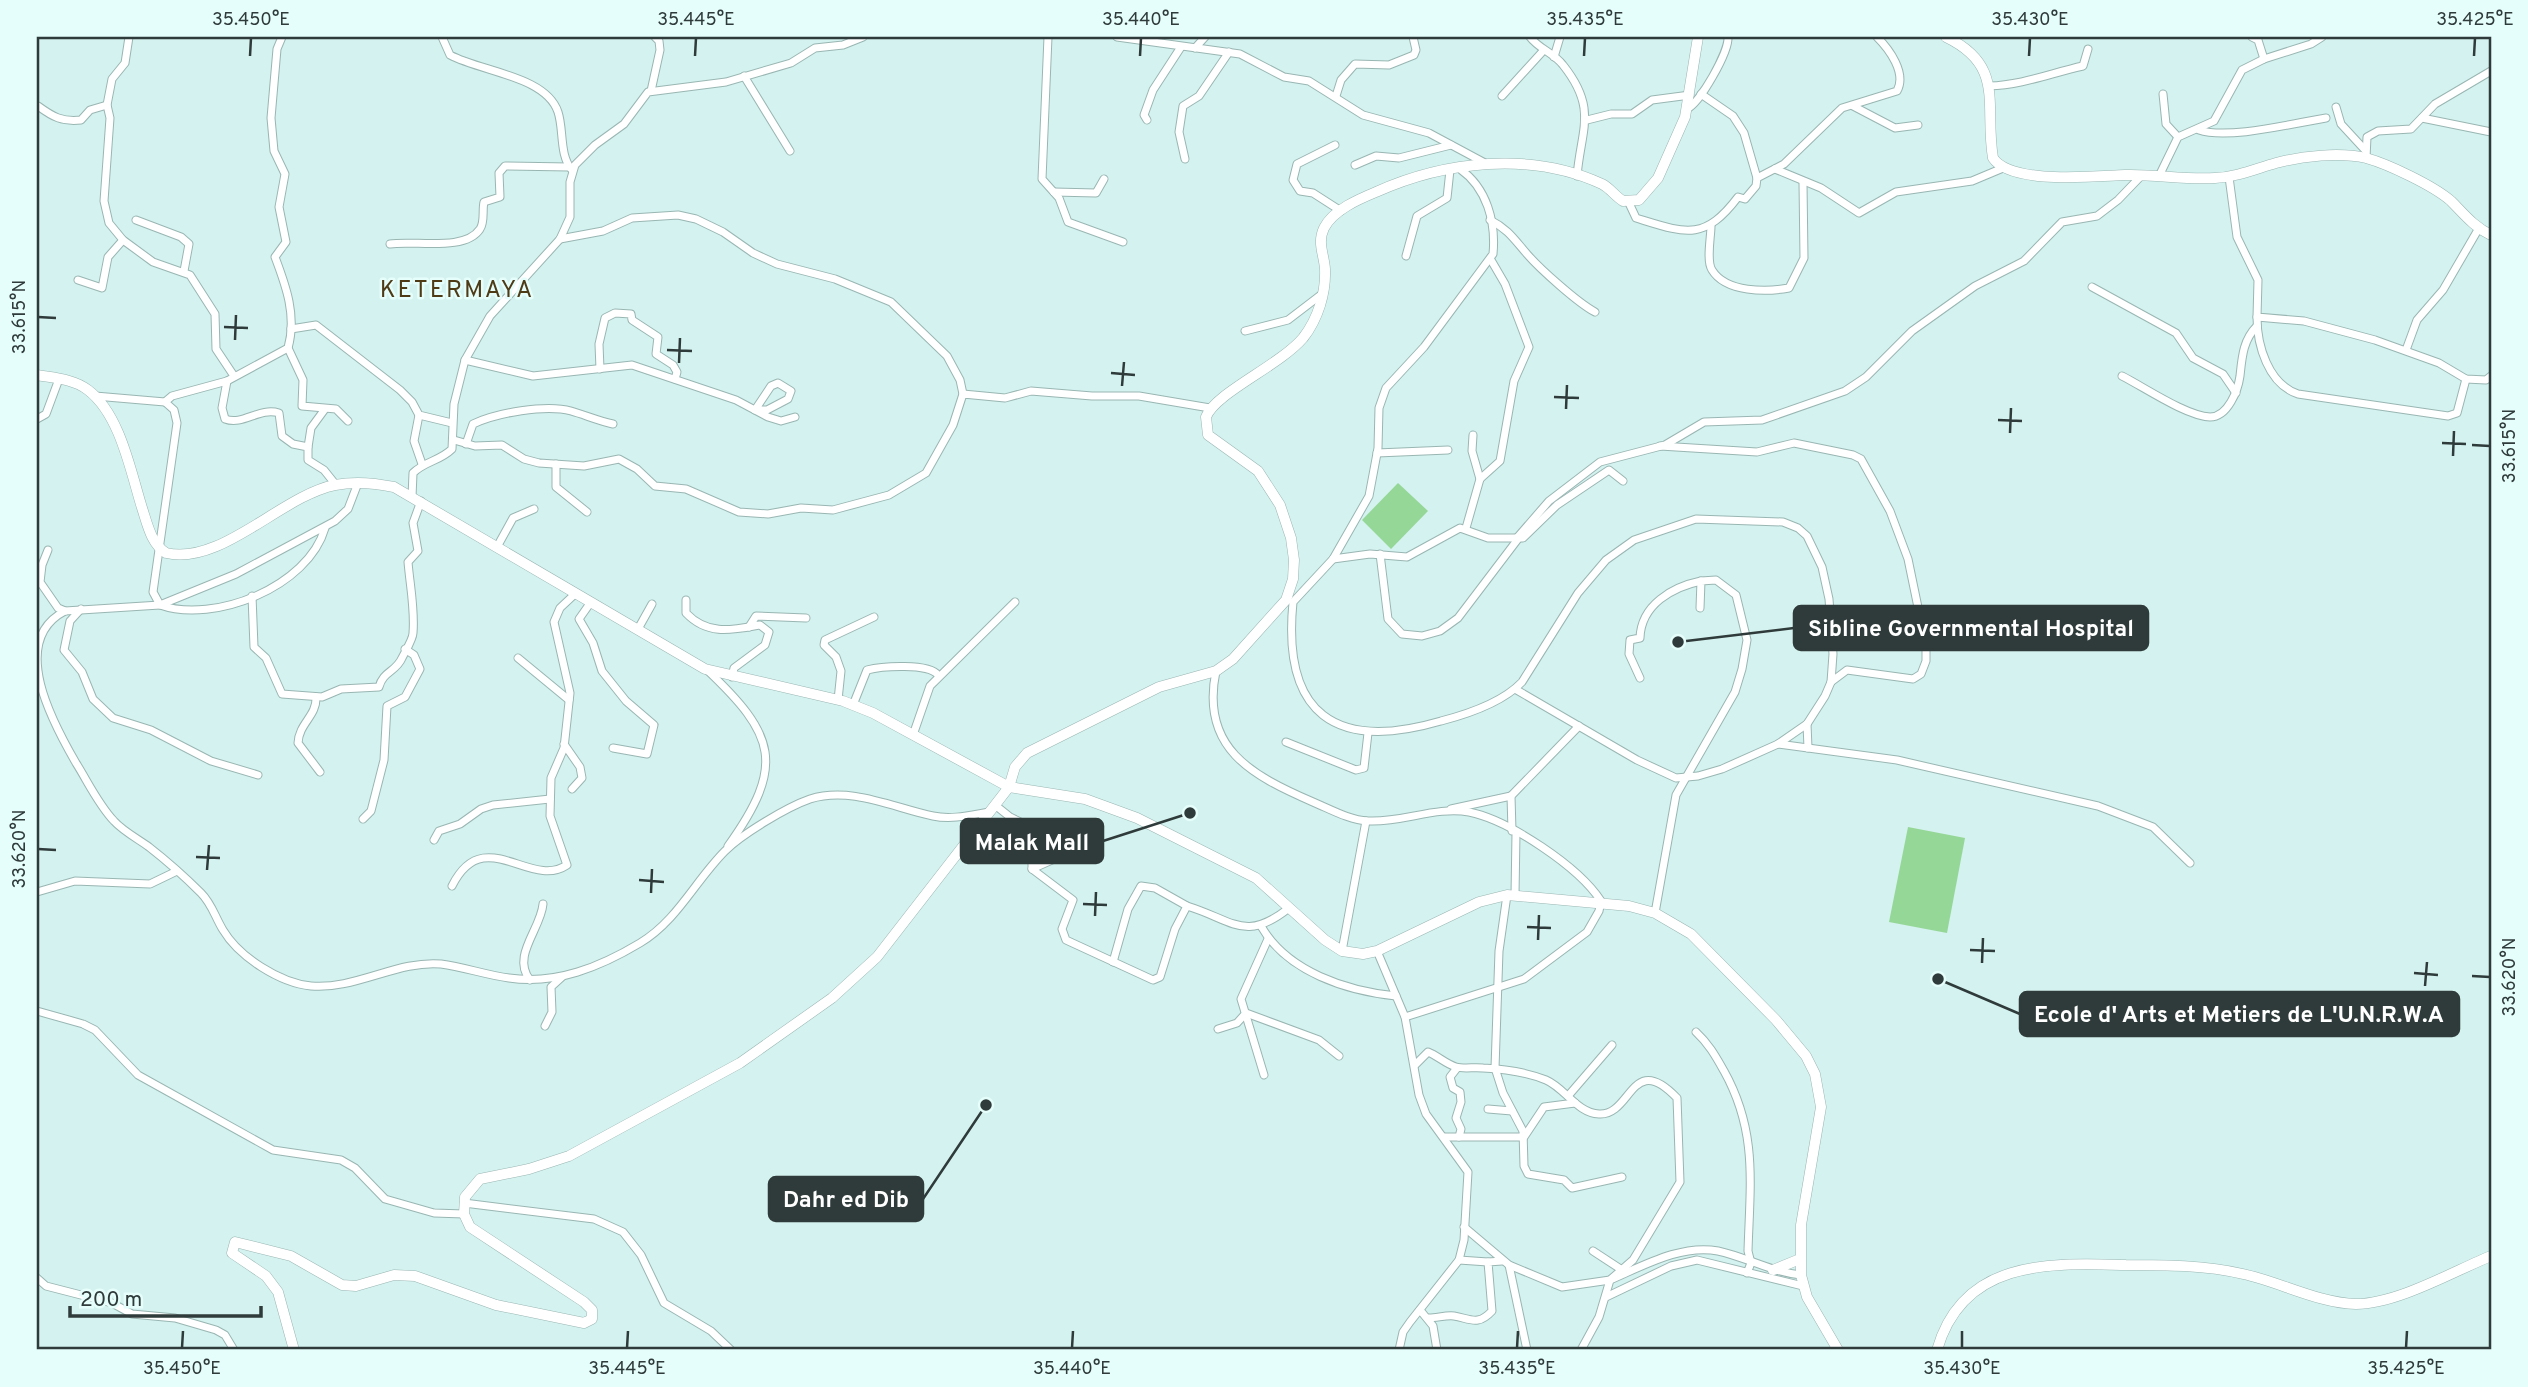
<svg xmlns="http://www.w3.org/2000/svg" width="2528" height="1387" font-family="Overpass,sans-serif">
  <rect width="100%" height="100%" fill="#d4f2ef"/>
  <!-- green -->
  <g fill="#95d797">
    <polygon points="1398,483 1428,511 1391,549 1362,520"/>
    <polygon points="1908,827 1965,838 1947,933 1889,922"/>
  </g>
  <g fill="none" stroke-linecap="round" stroke-linejoin="round">
    <defs>
      <g id="street">
        <polyline points="129,37 125,63 112,79 107,105 110,118 104,201 109,223 123,240 153,262 190,275 215,314 216,349 234,376"/>
        <path d="M442,37L450,55C482,72 546,76 558,112C564,130 559,155 572,170"/>
        <polyline points="1048,37 1042,179 1059,198 1068,222 1123,242"/>
        <polyline points="1117,37 1240,54 1284,77 1309,81 1363,115 1429,133 1485,163"/>
        <path d="M1530,37C1539,49 1554,53 1563,65C1598,109 1581,129 1577,176"/>
        <polyline points="2252,37 2258,40 2264,59"/>
        <polyline points="1195,48 1205,37"/>
        <polyline points="1554,57 1560,37"/>
        <polyline points="744,76 790,151"/>
        <path d="M1989,86C2023,85 2051,73 2083,66L2088,49"/>
        <polyline points="651,91 660,50 659,41 655,37"/>
        <polyline points="1701,94 1733,116 1744,133 1757,178"/>
        <polyline points="2163,94 2166,124 2178,137"/>
        <polyline points="1336,96 1341,80 1355,64 1389,65 1414,55 1416,50 1413,37"/>
        <polyline points="1502,96 1543,51"/>
        <path d="M38,106C53,117 62,122 81,120L90,110L107,105"/>
        <polyline points="1853,106 1895,128 1918,125"/>
        <polyline points="2336,107 2341,124 2365,150"/>
        <path d="M1687,109C1700,103 1729,52 1728,37"/>
        <polyline points="2422,118 2491,132"/>
        <polyline points="1147,120 1144,115 1153,90 1181,47"/>
        <polyline points="1587,120 1611,114 1632,114 1652,100 1690,95"/>
        <path d="M2199,130C2228,140 2294,123 2326,118"/>
        <polyline points="1335,145 1297,164 1293,180 1300,191 1313,193 1341,211"/>
        <polyline points="2366,158 2367,137 2378,131 2411,129 2435,104 2491,71"/>
        <polyline points="1185,159 1179,132 1183,106 1199,96 1229,52"/>
        <polyline points="1355,165 1376,156 1399,158 1451,145"/>
        <path d="M1460,169C1487,188 1496,222 1493,254L1424,347L1386,388L1379,408L1378,448L1369,496L1333,559L1293,602C1282,714 1335,752 1441,721C1468,714 1502,703 1522,682L1578,593L1606,560L1634,540L1696,519L1783,522L1798,528L1807,536L1822,567L1829,599L1833,654L1831,682L1825,696L1807,724L1778,744L1722,769L1698,776L1676,778L1637,760L1515,689"/>
        <polyline points="1775,169 1821,188 1859,213 1896,192 1972,181 2003,168"/>
        <polyline points="2160,174 2178,137 2214,121 2242,70 2264,59 2311,44 2322,37"/>
        <polyline points="2229,177 2237,237 2258,280 2257,317 2304,321 2375,340 2439,363 2466,379 2486,380 2491,376"/>
        <polyline points="1054,192 1096,193 1104,179"/>
        <path d="M1629,203L1636,218C1685,233 1704,242 1738,197L1745,199L1756,186L1757,178L1784,164L1842,108L1897,91C1907,73 1889,49 1877,37"/>
        <polyline points="136,220 181,237 189,244 184,271"/>
        <path d="M1490,220C1508,229 1514,239 1527,254C1540,269 1578,303 1595,312"/>
        <path d="M1711,226C1711,237 1706,261 1712,270C1726,293 1767,292 1789,288L1804,258L1803,183"/>
        <polyline points="560,239 603,231 632,218 678,215 696,219 723,232 753,253 777,264 835,279 891,302 947,356 960,380 963,394"/>
        <path d="M390,244C414,240 465,252 480,229C485,222 482,210 484,202L500,197L499,173L505,166L569,167"/>
        <polyline points="1406,256 1417,216 1447,198 1450,170"/>
        <polyline points="78,280 102,288 108,257 123,240"/>
        <polyline points="2092,287 2176,333 2193,358 2223,374 2236,393"/>
        <path d="M2257,317C2257,345 2268,384 2298,394L2448,416L2457,413L2466,379"/>
        <polyline points="291,329 316,325 400,390 412,402 419,415 452,423"/>
        <polyline points="1245,331 1288,320 1322,294"/>
        <polyline points="288,348 303,380 302,406 336,409 348,421"/>
        <polyline points="2406,350 2417,320 2443,290 2479,228"/>
        <polyline points="465,360 533,376 632,365 736,400 768,417 781,421 795,417"/>
        <polyline points="600,369 599,344 605,318 615,313 631,314 632,320 658,337 656,354 673,365 677,372 675,379"/>
        <path d="M2122,376C2144,387 2186,416 2210,417C2228,417 2238,390 2240,376C2242,357 2243,340 2257,326"/>
        <path d="M227,381L222,408L225,419C243,426 259,407 279,413L282,436L293,444L308,447V460L324,470L336,485"/>
        <polygon points="778,383 791,391 788,399 767,410 755,410 771,386"/>
        <path d="M95,396L165,402L172,396L227,381L288,348C297,316 286,286 275,257L286,242L279,207L285,174L274,151L271,118L277,49L282,37"/>
        <path d="M165,402L174,410L177,423L153,592L160,605C214,624 308,587 325,528"/>
        <polyline points="419,415 414,441 422,464"/>
        <polyline points="37,419 46,414 59,379"/>
        <polyline points="1473,435 1472,451 1480,479"/>
        <polyline points="454,440 475,446 502,445 524,459 539,463 584,466 619,459 637,469 655,486 686,489 739,512 768,514 801,508 833,510 889,495 926,473 953,425 963,394 1005,398 1031,391 1092,396 1139,396 1210,408"/>
        <path d="M466,444L473,424C496,413 546,404 571,411C585,415 599,421 613,424"/>
        <polyline points="1660,446 1757,452 1794,443 1853,455 1861,459 1890,511 1908,559 1926,646 1926,661 1921,674 1913,679 1847,670 1831,682"/>
        <polyline points="308,447 311,428 325,409"/>
        <polyline points="1377,453 1448,450"/>
        <polyline points="556,464 556,487 587,512"/>
        <path d="M358,483L348,509L335,521L236,574L160,605L65,611C7,641 54,725 76,763C88,782 98,804 114,821C123,831 138,839 149,847C167,861 185,877 201,893C212,904 215,917 223,930C239,957 280,983 311,986C355,990 398,960 441,964C464,967 486,975 509,978C556,985 600,967 640,943C677,921 695,881 725,851C742,834 787,807 810,799C851,786 894,808 933,816C952,820 971,815 989,812"/>
        <path d="M412,497L413,473C425,461 440,461 452,449L454,404L465,360L490,316L560,239L570,217V182L575,165L595,145L624,124L648,92L726,82L791,63L815,48L843,45L863,37"/>
        <polyline points="1466,528 1480,479 1500,461 1514,381 1529,347 1505,284 1491,260"/>
        <polyline points="1516,539 1549,501 1600,462 1665,445 1704,422 1762,420 1845,391 1866,377 1912,331 1975,286 2024,261 2062,222 2097,216 2118,200 2142,175"/>
        <polyline points="497,547 513,518 534,509"/>
        <polyline points="48,550 42,565 40,582 58,608 65,611"/>
        <polyline points="1380,554 1388,619 1402,634 1422,636 1440,631 1458,618 1518,539"/>
        <polyline points="1333,559 1370,554 1407,557 1460,528 1488,538 1523,538 1557,505 1609,470 1623,481"/>
        <path d="M252,596L254,647L266,658L282,694L322,697L341,689L379,687C383,671 396,672 402,658C405,652 413,639 413,633C415,609 410,586 408,562L418,551L413,523L421,501"/>
        <path d="M686,600V613C708,636 732,630 760,625L769,632L765,645L734,668L732,677"/>
        <polyline points="591,602 579,619 593,643 602,671 626,701 654,725 647,754 613,748"/>
        <polyline points="81,609 70,621 64,650 82,672 93,699 113,718 151,730 211,761 258,775"/>
        <polyline points="749,627 756,616 806,618"/>
        <polyline points="638,629 652,604"/>
        <polyline points="518,658 569,700"/>
        <path d="M706,669C776,735 786,765 728,846"/>
        <path d="M1216,671C1200,748 1251,775 1313,802C1330,809 1349,820 1368,821C1402,823 1436,806 1469,812C1509,820 1579,867 1601,901L1599,911L1587,932L1524,979L1405,1017"/>
        <path d="M1640,678L1629,654L1630,640L1640,638C1641,605 1672,587 1701,581"/>
        <path d="M316,697C317,716 299,723 298,743L320,772"/>
        <polyline points="838,700 841,671 836,657 824,645 825,640 874,617"/>
        <path d="M853,705L867,670C882,666 929,663 938,675"/>
        <polyline points="1807,724 1808,748"/>
        <polyline points="913,735 930,686 1015,602"/>
        <polyline points="1286,742 1356,770 1364,768 1368,733"/>
        <polyline points="564,744 580,767 582,778 572,789"/>
        <polyline points="1778,744 1897,760 2098,806 2153,827 2190,863"/>
        <polyline points="995,805 1010,817 1039,831 1076,836 1070,852 1032,869"/>
        <polyline points="1451,809 1511,796"/>
        <polyline points="363,819 371,811 384,760 387,706 405,697 420,669 414,655 405,649"/>
        <path d="M1039,831L1032,849V869L1073,900L1062,929L1066,940L1153,980L1160,977L1175,929L1187,906C1233,920 1245,943 1289,908"/>
        <polyline points="1512,831 1511,796 1579,726"/>
        <polyline points="434,840 439,831 460,824 481,809 493,805 550,799"/>
        <path d="M452,886C484,822 530,890 567,865L550,816L551,778L564,748L570,693L554,622L560,608L576,593"/>
        <polyline points="37,892 75,881 150,884 177,871"/>
        <polyline points="1507,895 1499,951 1495,1068 1503,1093 1523,1131 1524,1166 1528,1174 1564,1180 1572,1188 1622,1177"/>
        <polyline points="1515,895 1516,833"/>
        <polyline points="1655,913 1676,795 1735,692 1742,669 1747,640 1736,595 1716,580 1701,581 1700,608"/>
        <path d="M1261,926C1287,972 1347,991 1396,996"/>
        <polyline points="1342,951 1366,821"/>
        <polyline points="1377,951 1405,1017 1419,1095 1426,1114 1468,1172 1464,1240 1459,1260 1410,1322 1403,1332 1399,1350"/>
        <polyline points="1113,962 1128,909 1141,886 1155,888 1187,906"/>
        <path d="M530,980C511,956 541,929 543,904"/>
        <polyline points="37,1011 83,1024 95,1030 138,1075 273,1150 341,1160 355,1168 385,1199 434,1213 464,1214"/>
        <polyline points="545,1026 552,1012 551,987 562,977"/>
        <polyline points="1218,1029 1237,1023 1246,1013 1319,1040 1339,1056"/>
        <path d="M1696,1032C1709,1044 1716,1057 1724,1071C1758,1132 1750,1184 1748,1251L1751,1263L1747,1273"/>
        <path d="M1415,1065L1428,1052C1438,1056 1446,1064 1456,1067C1463,1069 1475,1067 1483,1068C1504,1069 1526,1072 1546,1080C1565,1088 1577,1113 1599,1114C1632,1116 1631,1050 1677,1098L1680,1182L1633,1260L1610,1280L1562,1287L1509,1265L1464,1227"/>
        <polyline points="1457,1068 1450,1077 1453,1088 1460,1092 1461,1102 1456,1118 1461,1129 1459,1137"/>
        <polyline points="1264,1075 1241,999 1268,939"/>
        <polyline points="1568,1096 1612,1045"/>
        <polyline points="1488,1109 1512,1111"/>
        <polyline points="1444,1137 1523,1137"/>
        <polyline points="1524,1137 1544,1107 1575,1103"/>
        <polyline points="464,1203 594,1219 623,1232 641,1255 664,1303 711,1331 731,1350"/>
        <polyline points="1593,1251 1622,1270"/>
        <polyline points="1459,1260 1488,1262"/>
        <polyline points="1509,1265 1527,1350"/>
        <polyline points="37,1278 46,1286 112,1303 132,1314 175,1318 216,1330 225,1335 234,1350"/>
        <polyline points="1606,1297 1671,1266 1697,1260 1803,1286"/>
        <polyline points="1420,1310 1433,1326 1437,1350"/>
        <path d="M1429,1318C1437,1318 1446,1315 1454,1316C1471,1319 1478,1326 1492,1311L1488,1262L1502,1261"/>
        <path d="M1581,1350L1599,1317L1610,1280C1643,1266 1681,1244 1718,1251C1746,1257 1771,1272 1801,1275"/>
      </g>
      <g id="secondary">
        <path d="M1946,37C2006,66 1984,105 1993,158C2011,185 2095,176 2125,175C2155,174 2185,180 2215,178C2237,177 2255,169 2276,163C2302,156 2340,152 2366,158C2388,164 2434,186 2451,201C2464,214 2474,227 2491,235"/>
        <path d="M37,375C54,378 74,379 88,390C121,415 131,474 143,511C148,527 152,544 166,553C221,566 281,496 335,485C355,481 375,483 394,487L705,669L843,701L873,713L1009,787L1085,799L1137,818L1256,878L1325,940L1342,951L1363,954L1377,951L1479,902L1507,895L1629,906L1655,913L1691,934L1776,1020L1806,1056L1815,1074L1821,1107L1801,1225V1275L1807,1297L1838,1350"/>
        <polyline points="1773,1270 1800,1259"/>
        <path d="M294,1350L278,1292L266,1276L232,1253L235,1242L291,1256L342,1285L356,1286L394,1275L415,1276L496,1305L584,1323L592,1319V1310L584,1302L470,1227L464,1214L465,1197L480,1179L529,1169L569,1156L740,1063L832,998L877,957L1009,787L1015,767L1027,753L1159,687L1216,671L1233,659L1286,600L1293,579L1294,560L1291,538L1280,505L1258,471L1208,435L1206,417C1215,393 1279,366 1303,338C1318,319 1326,293 1325,269C1324,254 1317,243 1324,228C1333,210 1359,199 1376,192C1445,161 1531,151 1602,184C1610,188 1615,196 1623,201L1639,200L1658,178L1685,117L1698,37"/>
        <path d="M1937,1350C1963,1259 2049,1263 2126,1265C2165,1265 2205,1265 2243,1274C2280,1282 2318,1303 2356,1304C2397,1304 2454,1271 2491,1256"/>
      </g>
    </defs>
    <!-- street casing -->
    <use href="#street" stroke="#99b6b3" stroke-width="9"/>
    <!-- secondary casing -->
    <use href="#secondary" stroke="#99b6b3" stroke-width="11"/>
    <!-- street -->
    <use href="#street" stroke="#fff" stroke-width="7"/>
    <!-- secondary -->
    <use href="#secondary" stroke="#fff" stroke-width="10"/>
  </g>
  <!-- ticks -->
  <path fill="none" stroke="#2f3b3a" stroke-width="2.5" d="M250,56L251,38M695,56L696,38M1140,56L1141,38M1584,56L1585,38M2029,56L2030,38M2474,56L2475,38M38,317L56,318M224,327L248,328M235,340L236,315M667,350L692,351M679,363L680,338M1111,373L1135,375M1122,386L1124,362M1554,397L1579,398M1566,409L1567,385M1998,420L2022,421M2010,433L2011,408M2442,443L2466,444M2472,445L2490,446M2453,456L2454,431M38,849L56,850M196,857L220,858M207,870L209,845M639,880L664,882M651,893L652,869M1083,904L1107,905M1095,916L1096,892M1527,927L1551,928M1538,940L1539,915M1970,950L1995,951M1982,963L1983,938M2414,973L2438,975M2472,976L2490,977M2425,986L2427,962M182,1348L183,1331M627,1348L628,1331M1072,1348L1073,1331M1517,1348L1518,1331M1962,1348V1331M2406,1348L2407,1331"/>
  <g text-anchor="middle" dominant-baseline="central" stroke-width="5" stroke-linejoin="round" paint-order="stroke">
    <!-- quarter labels -->
    <g font-size="24" letter-spacing="2" fill="#4e3a15" stroke="#e5fefb">
      <text x="457" y="291">KETERMAYA</text>
    </g>
  </g>
  <!-- callouts -->
  <path fill="none" stroke="#2f3b3a" stroke-width="2.5" d="M1678 642L1794 628M1190 813L1103 841M1938 979L2020 1014M986 1105L923 1199"/>
  <g fill="#2f3b3a" stroke="#e5fefb" stroke-width="2.5">
    <circle cx="1678" cy="642" r="7"/>
    <circle cx="1190" cy="813" r="7"/>
    <circle cx="1938" cy="979" r="7"/>
    <circle cx="986" cy="1105" r="7"/>
  </g>
  <g fill="#2f3b3a" stroke="#2f3b3a" stroke-width="2.5">
    <rect x="1794" y="606" width="354" height="44" rx="7"/>
    <rect x="961" y="819" width="142" height="44" rx="7"/>
    <rect x="2020" y="992" width="439" height="44" rx="7"/>
    <rect x="769" y="1177" width="154" height="44" rx="7"/>
  </g>
  <g font-size="23" text-anchor="middle" font-weight="bold" fill="#fff">
    <text x="1971" y="636">Sibline Governmental Hospital</text>
    <text x="1032" y="850">Malak Mall</text>
    <text x="2239" y="1022">Ecole d' Arts et Metiers de L'U.N.R.W.A</text>
    <text x="846" y="1207">Dahr ed Dib</text>
  </g>
  <!-- border -->
  <rect width="2528" height="1387" fill="none" stroke="#e5fefb" stroke-width="77"/>
  <!-- scale -->
  <path d="M70 1306v10h191v-10" fill="none" stroke="#2f3b3a" stroke-width="3.5"/>
  <text x="80" y="1306" font-size="21" fill="#2f3b3a" stroke="#e5fefb" stroke-width="5" paint-order="stroke">200 m</text>
  <rect x="38" y="38" width="2452" height="1310" fill="none" stroke="#2f3b3a" stroke-width="2.5"/>
  <g font-size="18" text-anchor="middle" fill="#2f3b3a">
    <text x="251" y="25">35.450°E</text>
    <text x="696" y="25">35.445°E</text>
    <text x="1141" y="25">35.440°E</text>
    <text x="1585" y="25">35.435°E</text>
    <text x="2030" y="25">35.430°E</text>
    <text x="2475" y="25">35.425°E</text>
    <text transform="translate(19 317) rotate(-90)" y="6">33.615°N</text>
    <text transform="translate(2509 446) rotate(-90)" y="6">33.615°N</text>
    <text transform="translate(19 849) rotate(-90)" y="6">33.620°N</text>
    <text transform="translate(2509 977) rotate(-90)" y="6">33.620°N</text>
    <text x="182" y="1374">35.450°E</text>
    <text x="627" y="1374">35.445°E</text>
    <text x="1072" y="1374">35.440°E</text>
    <text x="1517" y="1374">35.435°E</text>
    <text x="1962" y="1374">35.430°E</text>
    <text x="2406" y="1374">35.425°E</text>
  </g>
</svg>
